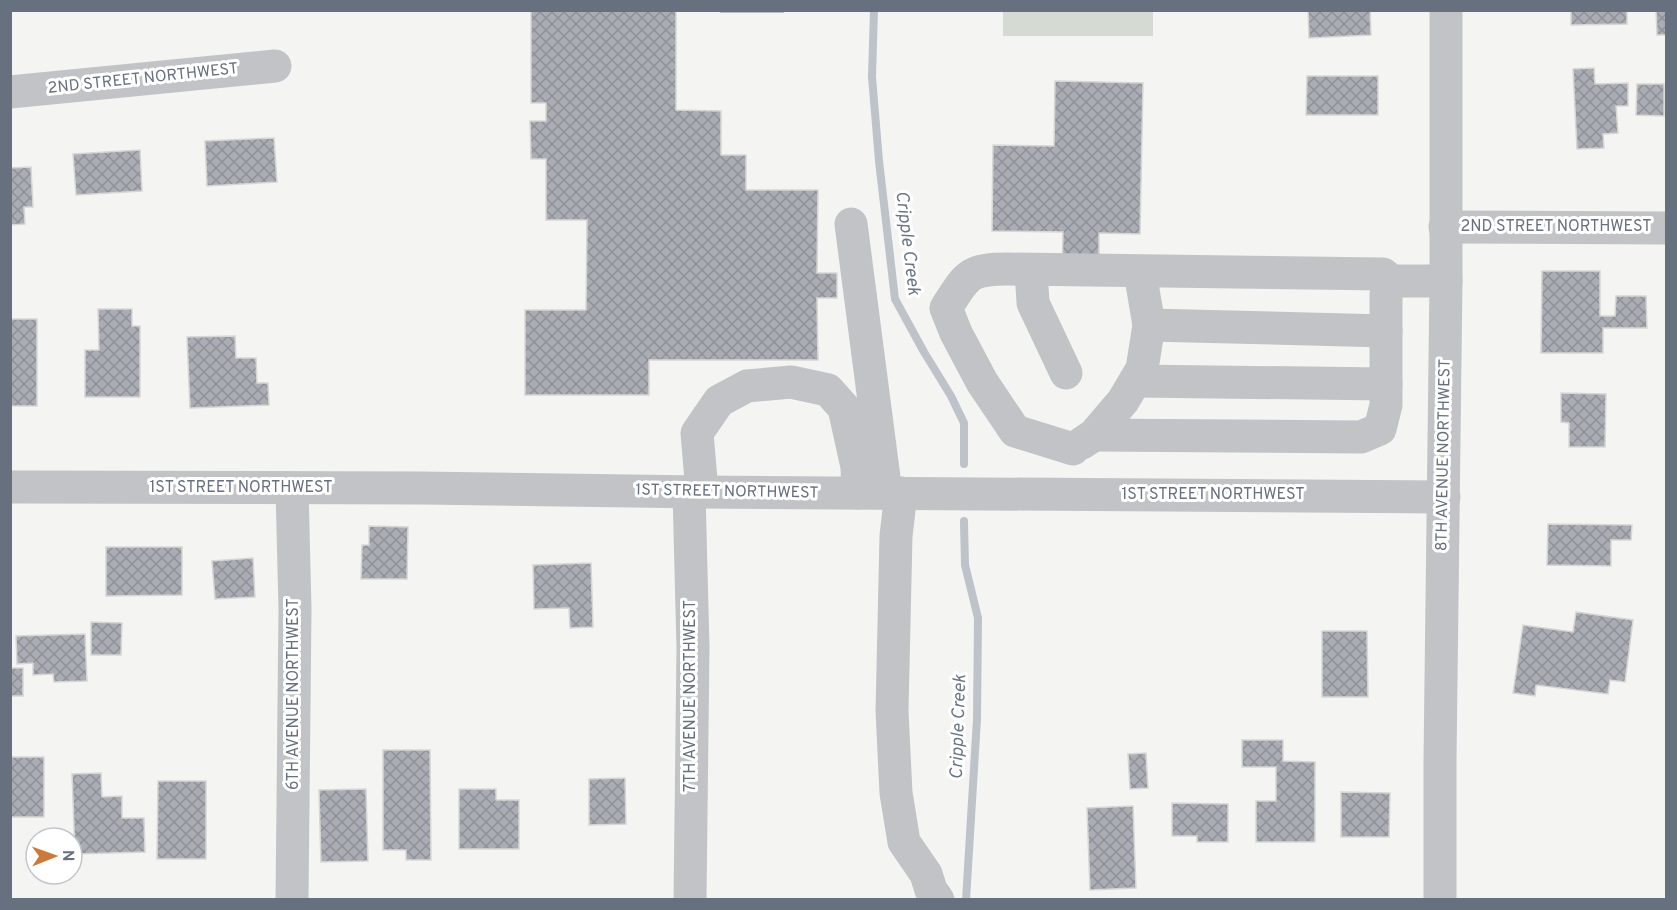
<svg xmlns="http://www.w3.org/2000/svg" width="1677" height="910" font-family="Overpass,sans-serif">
  <defs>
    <pattern id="water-rules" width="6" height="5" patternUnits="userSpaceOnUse" patternTransform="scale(1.5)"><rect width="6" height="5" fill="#bdc3c9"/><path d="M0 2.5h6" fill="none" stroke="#9da3a8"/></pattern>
    <pattern id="building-cross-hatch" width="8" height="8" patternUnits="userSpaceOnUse" patternTransform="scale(1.5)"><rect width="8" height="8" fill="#aaaeb4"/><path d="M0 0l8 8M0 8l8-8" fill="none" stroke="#8e9298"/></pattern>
  </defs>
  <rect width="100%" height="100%" fill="#f4f5f2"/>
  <!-- park -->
  <rect fill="#d5dbd3" x="1003" y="11" width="150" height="25"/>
  <!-- water -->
  <rect fill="url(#water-rules)" x="720" y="10" width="64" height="3"/>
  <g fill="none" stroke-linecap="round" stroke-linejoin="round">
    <!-- stream -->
    <g stroke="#bdc3c9" stroke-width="8">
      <polyline points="874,10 872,77 879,161 895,299 924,352 951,396 964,423 964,464"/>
      <polyline points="964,521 965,565 978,618 977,719 966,900"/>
    </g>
  </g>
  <!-- building -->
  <g fill="url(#building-cross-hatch)" stroke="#d6d6d4" stroke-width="1.5">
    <polygon points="531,10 676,11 676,110 721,111 721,155 746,155 746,190 818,190 817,273 837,273 837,298 817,298 818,360 649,360 649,395 525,395 525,310 586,310 587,220 546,220 546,159 531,159 530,121 546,121 546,103 531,103"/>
    <polygon points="1308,10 1370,10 1371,35 1309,38"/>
    <polygon points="1571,10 1627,10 1627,24 1571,25"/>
    <polygon points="1656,10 1666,10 1666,35 1657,35"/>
    <polygon points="1594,68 1595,84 1628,83 1628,106 1616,106 1618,133 1603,134 1604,148 1577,149 1573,69"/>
    <polygon points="1307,76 1378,76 1378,115 1306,115"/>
    <polygon points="1055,81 1143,83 1140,234 1099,233 1099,279 1062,278 1063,232 992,231 993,145 1054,146"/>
    <polygon points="1637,84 1664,84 1664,116 1636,115"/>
    <polygon points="274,138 277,182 207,186 205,141"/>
    <polygon points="140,150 142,191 76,195 73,154"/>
    <polygon points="31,167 33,207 24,207 25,224 10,225 10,168"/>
    <polygon points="1542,271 1600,271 1600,316 1615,316 1616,296 1646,296 1647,328 1603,328 1603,353 1541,353"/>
    <polygon points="98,309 132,309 132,326 140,326 140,397 85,397 85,350 99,350"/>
    <rect x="10" y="319" width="27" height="87"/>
    <polygon points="235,336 236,358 256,358 257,383 268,383 269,405 190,408 187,337"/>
    <polygon points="1561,393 1606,394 1605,447 1569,447 1569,423 1561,422"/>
    <polygon points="1548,524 1632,525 1631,540 1611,540 1611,566 1547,565"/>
    <polygon points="369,526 408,527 407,579 361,579 362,545 369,545"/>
    <polygon points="106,547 182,547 182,595 106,596"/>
    <polygon points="253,558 255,597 215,599 212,561"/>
    <polygon points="591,563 593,627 570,628 569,608 534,609 533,565"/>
    <polygon points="1576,612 1633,620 1625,682 1610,680 1608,694 1536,685 1535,696 1513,693 1523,625 1573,632"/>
    <polygon points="91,622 122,623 121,655 91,655"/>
    <polygon points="1322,631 1367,631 1368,697 1322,697"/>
    <polygon points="85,634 87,681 54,682 53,674 33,675 33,663 17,664 16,636"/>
    <rect x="10" y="668" width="13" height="28"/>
    <polygon points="1242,740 1283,740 1283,761 1315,762 1315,842 1256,842 1256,801 1276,801 1276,767 1242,767"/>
    <polygon points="383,750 430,750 431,860 406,860 406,850 383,850"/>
    <polygon points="1146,753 1148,788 1130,789 1128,754"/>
    <rect x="10" y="757" width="34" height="60"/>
    <polygon points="101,773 102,797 122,796 122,818 144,818 145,852 75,854 72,774"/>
    <polygon points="625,778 626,824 589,825 589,779"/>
    <polygon points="158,781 206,781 206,859 157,859"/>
    <polygon points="366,789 368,861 321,862 319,790"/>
    <polygon points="459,789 496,789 496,800 519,800 519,849 459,849"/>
    <polygon points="1341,792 1390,793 1389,837 1341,837"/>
    <polygon points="1172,803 1228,804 1228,842 1197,842 1197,836 1172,836"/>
    <polygon points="1133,806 1136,888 1090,890 1087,808"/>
  </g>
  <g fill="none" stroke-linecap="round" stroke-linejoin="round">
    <!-- minor -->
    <g stroke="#c1c3c6" stroke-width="33">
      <polyline points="10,92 275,66"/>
      <polyline points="851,224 886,493"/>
      <polyline points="1445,227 1666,228"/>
      <polyline points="1031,270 1033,303 1066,373"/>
      <polyline points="1149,325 1386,331"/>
      <polyline points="1135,381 1386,384"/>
      <polyline points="1094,435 1361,437 1380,429 1386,405 1386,294 1392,281"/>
      <polyline points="1082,443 1094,435 1123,401 1142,369 1149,325 1140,272"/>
      <path d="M1073,449L1015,431L982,382L956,333L946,308C967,276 967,269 1008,269L1383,274L1392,281H1446"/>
      <polyline points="10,487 422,488 702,492 1444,497"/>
      <polyline points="689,492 693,648 690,900"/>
      <polyline points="702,492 697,433 719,401 747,386 791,382 828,390 844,408 857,467 858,493"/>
      <polyline points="901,493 896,536 892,711 896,793 904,842 926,874 931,890 938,900"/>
      <polyline points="292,900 295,609 292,489"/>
      <polyline points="1440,900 1440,760 1446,281 1446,10"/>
    </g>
  </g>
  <g text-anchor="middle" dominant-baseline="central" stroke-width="6" stroke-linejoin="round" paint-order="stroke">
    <!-- street labels -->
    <g font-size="16" fill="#67707f" stroke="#fff">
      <text transform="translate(143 79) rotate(-6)">2ND STREET NORTHWEST</text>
      <text x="1556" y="227">2ND STREET NORTHWEST</text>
      <text transform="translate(1444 455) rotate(-89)">8TH AVENUE NORTHWEST</text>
      <text x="241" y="488">1ST STREET NORTHWEST</text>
      <text transform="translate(727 492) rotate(1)">1ST STREET NORTHWEST</text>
      <text x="1213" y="495">1ST STREET NORTHWEST</text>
      <text transform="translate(294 694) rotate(-90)">6TH AVENUE NORTHWEST</text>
      <text transform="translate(691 696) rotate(-90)">7TH AVENUE NORTHWEST</text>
    </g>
    <!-- water labels -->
    <g font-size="18" font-style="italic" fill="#697683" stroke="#fff">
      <text transform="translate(907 243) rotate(83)">Cripple Creek</text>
      <text transform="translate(959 727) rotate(-88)">Cripple Creek</text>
    </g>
  </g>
  <!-- border -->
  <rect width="1677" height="910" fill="none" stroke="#67707f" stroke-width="24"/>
  <!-- north arrow -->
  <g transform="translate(54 856) rotate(89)"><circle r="28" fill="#ffffff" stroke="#c2c6cc" stroke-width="1.5"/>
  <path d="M0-4.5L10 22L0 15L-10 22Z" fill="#cd7939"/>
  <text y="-9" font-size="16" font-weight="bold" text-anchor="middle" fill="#67707f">N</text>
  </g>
</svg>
